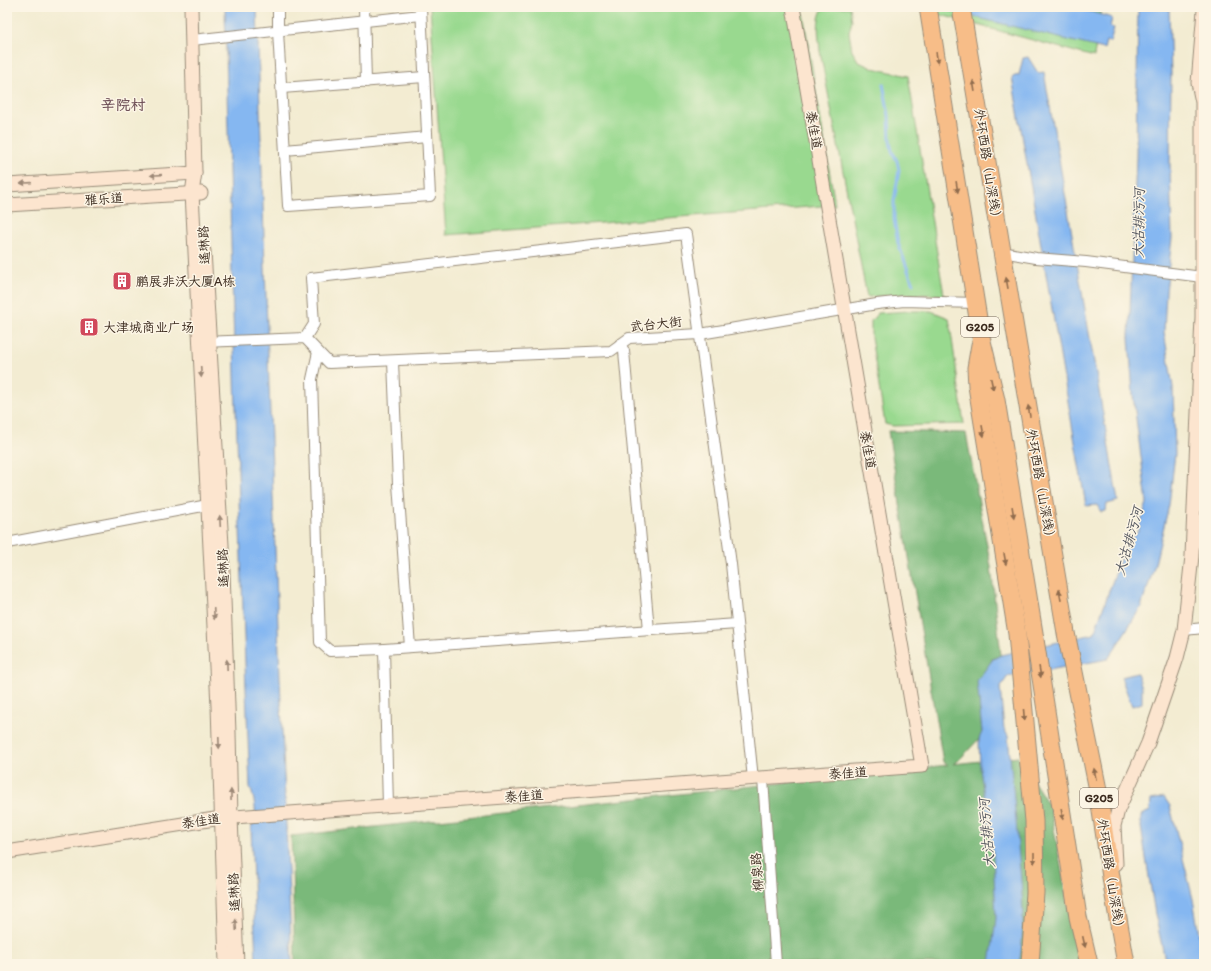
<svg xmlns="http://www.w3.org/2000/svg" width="1211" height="971" font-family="Itim,'LXGW WenKai TC',sans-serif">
  <rect width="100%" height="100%" fill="#fcf5e5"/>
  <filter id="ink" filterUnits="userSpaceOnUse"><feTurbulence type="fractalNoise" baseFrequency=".025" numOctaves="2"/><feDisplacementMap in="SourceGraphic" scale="8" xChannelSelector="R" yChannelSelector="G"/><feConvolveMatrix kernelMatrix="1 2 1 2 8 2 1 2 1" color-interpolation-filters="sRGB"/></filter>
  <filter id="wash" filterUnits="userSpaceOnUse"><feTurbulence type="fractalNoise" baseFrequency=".012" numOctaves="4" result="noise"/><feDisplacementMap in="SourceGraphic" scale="16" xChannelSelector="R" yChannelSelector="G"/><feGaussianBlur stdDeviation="0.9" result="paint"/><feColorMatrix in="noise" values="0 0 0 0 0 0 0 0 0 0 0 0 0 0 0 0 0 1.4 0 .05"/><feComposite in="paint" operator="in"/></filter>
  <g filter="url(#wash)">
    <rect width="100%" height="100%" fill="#f3ecd2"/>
    <!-- green -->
    <g fill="#99d98f" stroke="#6a8256">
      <polygon points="430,7 802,7 835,205 446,235"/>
      <path d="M824,7H850L852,21L849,32L852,51L859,62L872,68L908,76L944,295L907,294L867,297L820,51C819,37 815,19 824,7Z"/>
      <polygon points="912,7 1101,7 1094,57"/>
      <polygon points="910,311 931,311 949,318 964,424 893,426 885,424 871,337 871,321 878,313"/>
    </g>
    <!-- forest -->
    <polygon fill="#7ab97a" stroke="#5a724c" points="888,431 966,433 991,567 1001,655 992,659 980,709 982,733 979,739 957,762 953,764 1018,757 1050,807 1079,964 295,964 291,836 948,765 943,762"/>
    <!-- water -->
    <g fill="#85b7f1" stroke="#607088">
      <path d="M225,7H257C266,326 278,645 292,964H256L251,827C259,817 254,798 250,787C239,527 231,267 225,7Z"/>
      <polygon points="934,7 1075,7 1112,18 1110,27 1114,28 1110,42 1106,41 1104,49"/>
      <path d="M1138,7H1169L1171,74L1170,165L1172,238L1166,292L1164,332L1173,387L1175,454L1169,505L1154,568L1141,607L1108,659L1054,669L1008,676L1000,688L1004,729L1008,736C1012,777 1016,817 1019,858C1022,892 1026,930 1019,964H990L996,918L993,853L980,769L979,739L982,732L977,681L993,659L1001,655L1094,634L1120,560L1127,544L1137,533L1147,503L1133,395L1129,337L1136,158Z"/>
      <polygon points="1028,57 1038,73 1044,72 1118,501 1107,504 1106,511 1101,512 1097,505 1086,506 1012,77 1019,75 1023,58"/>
      <polygon points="1137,673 1142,687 1142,703 1132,706 1121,677"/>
      <polygon points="1164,797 1170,806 1193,899 1204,964 1166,964 1155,914 1141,827 1141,815 1150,811 1151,800"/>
    </g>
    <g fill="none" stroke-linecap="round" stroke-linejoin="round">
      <!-- stream -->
      <polyline stroke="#85b7f1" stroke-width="3" points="883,84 889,115 890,141 892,151 897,161 899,170 894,201 894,219 898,243 913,284"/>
    </g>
  </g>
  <g filter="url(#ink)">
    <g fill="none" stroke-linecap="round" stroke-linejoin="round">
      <defs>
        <g id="street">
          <polyline points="278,7 278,31 288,206 430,196 421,7"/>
          <polyline points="364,7 366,82"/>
          <polyline points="192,40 421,15"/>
          <polyline points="282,88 424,77"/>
          <polyline points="285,150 427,137"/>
          <polyline points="1002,252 1036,258 1086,262 1202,277"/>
          <polyline points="305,338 314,324 311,278 686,234 731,564 753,779"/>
          <polyline points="202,342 305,338 329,363 611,351 629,338 700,334 877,304 904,301 976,303"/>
          <polyline points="620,344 624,351 649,630"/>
          <polyline points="318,352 312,379 320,642 330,651 384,649 737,624"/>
          <polyline points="393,361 398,484 410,647"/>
          <polyline points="7,543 213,504"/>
          <polyline points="1184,630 1204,628"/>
          <polyline points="384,649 388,806"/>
          <polyline points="763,779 776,964"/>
        </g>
        <g id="secondary">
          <polyline points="191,7 195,173 192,193 218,706 226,964"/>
          <polyline points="7,185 195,173"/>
          <polyline points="7,205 201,193"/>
          <polyline points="204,251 222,545 229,733 231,817 237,964"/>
          <polyline points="7,852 221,818 922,766 793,7"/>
          <polyline points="1116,864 1114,826 1118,810 1148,743 1177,658 1184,630 1192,556 1202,317 1202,102 1198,83 1204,10"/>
        </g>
        <g id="highway">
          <polyline points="928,7 981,337 996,400 1034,633 1078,917 1089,964"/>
          <polyline points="961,7 1066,633 1097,785 1113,890 1126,964"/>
          <polyline points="980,345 976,368 977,386 1017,634 1034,821 1035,893 1030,964"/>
        </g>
      </defs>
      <!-- street casing -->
      <use href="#street" stroke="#978b78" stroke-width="12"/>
      <!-- secondary casing -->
      <use href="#secondary" stroke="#978b78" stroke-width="15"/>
      <!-- highway casing -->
      <use href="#highway" stroke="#978b78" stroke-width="19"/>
      <!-- street -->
      <use href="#street" stroke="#fff" stroke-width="10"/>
      <!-- secondary -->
      <use href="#secondary" stroke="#fce5cf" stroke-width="13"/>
      <!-- highway -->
      <use href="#highway" stroke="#f7bd88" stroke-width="17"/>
    </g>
    <!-- one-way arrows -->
    <defs><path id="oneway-solid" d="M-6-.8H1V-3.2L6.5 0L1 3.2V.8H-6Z"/></defs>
    <g fill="#906c4e">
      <use href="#oneway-solid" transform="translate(937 58) rotate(81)"/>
      <use href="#oneway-solid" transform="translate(974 86) rotate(-99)"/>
      <use href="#oneway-solid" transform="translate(957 187) rotate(81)"/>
      <use href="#oneway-solid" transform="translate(1007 283) rotate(-100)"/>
      <use href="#oneway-solid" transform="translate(992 384) rotate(78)"/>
      <use href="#oneway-solid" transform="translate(1029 411) rotate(-100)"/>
      <use href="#oneway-solid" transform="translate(983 431) rotate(80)"/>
      <use href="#oneway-solid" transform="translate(1013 512) rotate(81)"/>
      <use href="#oneway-solid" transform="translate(1005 559) rotate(80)"/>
      <use href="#oneway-solid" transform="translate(1060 595) rotate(-100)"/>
      <use href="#oneway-solid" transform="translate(1040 672) rotate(81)"/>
      <use href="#oneway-solid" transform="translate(1024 715) rotate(85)"/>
      <use href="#oneway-solid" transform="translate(1095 774) rotate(-101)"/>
      <use href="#oneway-solid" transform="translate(1062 814) rotate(81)"/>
      <use href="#oneway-solid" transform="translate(1034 858) rotate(90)"/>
      <use href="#oneway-solid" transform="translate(1084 942) rotate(77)"/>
    </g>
    <g fill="#9c8876">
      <use href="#oneway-solid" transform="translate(156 175) rotate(176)"/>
      <use href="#oneway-solid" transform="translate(26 183) rotate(176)"/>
      <use href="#oneway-solid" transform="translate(201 372) rotate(87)"/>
      <use href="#oneway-solid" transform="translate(220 521) rotate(-93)"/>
      <use href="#oneway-solid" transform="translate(214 614) rotate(87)"/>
      <use href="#oneway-solid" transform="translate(227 665) rotate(-92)"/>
      <use href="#oneway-solid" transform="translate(219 743) rotate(88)"/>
      <use href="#oneway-solid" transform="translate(231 795) rotate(-91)"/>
      <use href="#oneway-solid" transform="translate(236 925) rotate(-93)"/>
    </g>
  </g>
  <!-- icons -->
  <defs>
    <symbol id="building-square" viewBox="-11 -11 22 22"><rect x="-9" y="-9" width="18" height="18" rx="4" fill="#d1495b" stroke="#fcf5e5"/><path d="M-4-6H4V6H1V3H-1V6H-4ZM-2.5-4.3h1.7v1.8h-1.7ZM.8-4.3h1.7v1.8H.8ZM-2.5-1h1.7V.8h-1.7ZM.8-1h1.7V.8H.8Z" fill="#fff"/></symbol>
  </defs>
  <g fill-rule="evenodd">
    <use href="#building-square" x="111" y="270" width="22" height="22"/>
    <use href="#building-square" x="78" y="316" width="22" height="22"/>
  </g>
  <g text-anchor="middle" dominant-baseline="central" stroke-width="3" stroke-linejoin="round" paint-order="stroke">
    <!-- shield labels -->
    <g fill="#fcf5e5" stroke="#75675a" stroke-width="1">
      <rect x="961" y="317" width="38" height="20" rx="3"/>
      <rect x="1080" y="788" width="38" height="20" rx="3"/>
    </g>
    <g font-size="12" font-weight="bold" fill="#3b2a1e">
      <text x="980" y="327">G205</text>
      <text x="1099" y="798">G205</text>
    </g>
    <!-- street labels -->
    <g font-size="13" fill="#3b2a1e" stroke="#fcf5e5">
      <text transform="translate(814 130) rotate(80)">泰佳道</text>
      <text transform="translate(988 166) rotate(81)">外环西路（山深线）</text>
      <text transform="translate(104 199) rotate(-4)">雅乐道</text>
      <text transform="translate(204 245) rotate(-93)">遥琳路</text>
      <text transform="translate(656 324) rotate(-6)">武台大街</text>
      <text transform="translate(868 450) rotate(80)">泰佳道</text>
      <text transform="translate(1041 486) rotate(80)">外环西路（山深线）</text>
      <text transform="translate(223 568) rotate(-92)">遥琳路</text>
      <text transform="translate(848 773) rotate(-4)">泰佳道</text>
      <text transform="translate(524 796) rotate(-4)">泰佳道</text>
      <text transform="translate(201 821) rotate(-8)">泰佳道</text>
      <text transform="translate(757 872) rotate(-94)">柳泉路</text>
      <text transform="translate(1111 876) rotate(81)">外环西路（山深线）</text>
      <text transform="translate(234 892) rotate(-93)">遥琳路</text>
    </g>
    <!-- poi labels -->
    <g font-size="13" fill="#3b2a1e" stroke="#fcf5e5" text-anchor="start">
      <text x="136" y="281">鹏展非沃大厦A栋</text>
      <text x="103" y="327">大津城商业广场</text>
    </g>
    <!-- water labels -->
    <g font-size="14" font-style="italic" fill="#51545d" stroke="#fcf5e5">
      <text transform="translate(1139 223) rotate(-89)">大沽排污河</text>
      <text transform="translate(1129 541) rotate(-74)">大沽排污河</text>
      <text transform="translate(987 833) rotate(-95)">大沽排污河</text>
    </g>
    <!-- quarter labels -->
    <g font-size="15" font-weight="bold" fill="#705159" stroke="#fcf5e5">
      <text x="123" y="105">辛院村</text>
    </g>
  </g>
  <!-- margin -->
  <rect width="1211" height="971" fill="none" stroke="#fcf5e5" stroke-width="24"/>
</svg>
